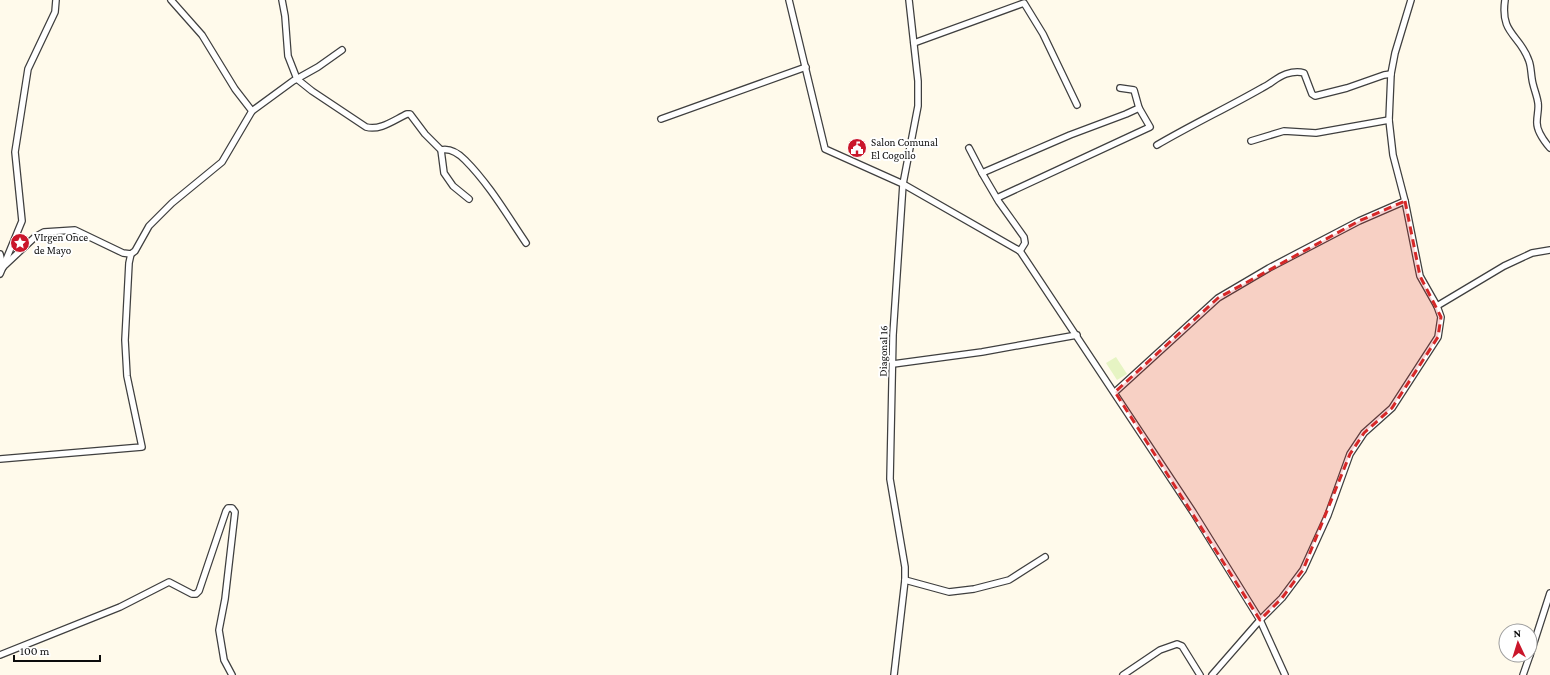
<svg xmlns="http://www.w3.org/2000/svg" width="1550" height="675" font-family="'Crimson Pro',serif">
  <rect width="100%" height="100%" fill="#fffaeb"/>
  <!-- pitch -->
  <polygon fill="#e6f4c3" points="1116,357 1127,374 1117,380 1106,363"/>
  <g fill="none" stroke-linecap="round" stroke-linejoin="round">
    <defs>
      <g id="minor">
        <polyline points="171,0 202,35 235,89 252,111"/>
        <path d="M282,0L285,16L288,56L297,79L312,91L366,127C380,131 394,120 407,114H410L425,134L441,150L444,173L453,186L469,199"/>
        <polyline points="789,0 825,149 903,184 1020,251 1193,512 1260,620 1285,675"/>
        <path d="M1505,0C1500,35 1520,34 1529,61C1531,66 1531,73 1532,79C1533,87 1537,95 1538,103C1539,109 1537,115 1537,121C1536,131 1544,141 1550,148"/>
        <polyline points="914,43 1024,3 1043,34 1077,105"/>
        <polyline points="661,119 806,67"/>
        <polyline points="1251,141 1284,131 1316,133 1389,120"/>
        <path d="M1157,145C1191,125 1227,108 1262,88C1271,84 1277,77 1286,74C1292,72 1298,71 1304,73L1312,94L1315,96L1347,88L1384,75L1391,74"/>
        <polyline points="969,148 982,173 999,202 1024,237 1025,243 1020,251"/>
        <path d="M441,150C450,148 459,154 465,160C489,184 507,215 526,243"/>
        <polyline points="982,173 1070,135 1126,114 1139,108"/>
        <polyline points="997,198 1150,127 1139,108 1134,90 1120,88"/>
        <polyline points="0,254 3,267"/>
        <polyline points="3,267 22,221 15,152 28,69 55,12 56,0"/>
        <polyline points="0,274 3,267 35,237 44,232 75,230 123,253 131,254"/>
        <polyline points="1437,306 1504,266 1532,253 1550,250"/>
        <polyline points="893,364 982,352 1077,335"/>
        <polyline points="1115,392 1218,298 1269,268 1359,221 1405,201"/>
        <polyline points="0,459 142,447 127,376 125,340 129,263 131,254 135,251 149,226 172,203 222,162 252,111 293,81 318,67 342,50"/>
        <polyline points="905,580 949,592 974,589 1009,580 1045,557"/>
        <polyline points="0,655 120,607 169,582 192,594 196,594 199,591 226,511 228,508 232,508 235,512 225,599 219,630 224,660 232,675"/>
        <polyline points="1530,655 1550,593"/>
        <polyline points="894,675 905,580 905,567 890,479 893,335 903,184 918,106 918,81 909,0"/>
        <polyline points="1123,675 1160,650 1177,644 1182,646 1200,675"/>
        <polyline points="1212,675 1260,620 1282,598 1303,570 1328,515 1350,454 1364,433 1392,408 1438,337 1441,317 1437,306 1420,276 1405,201 1393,155 1389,120 1391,74 1395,53 1411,0"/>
        <polyline points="1523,675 1530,655"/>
      </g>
    </defs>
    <!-- minor casing -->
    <use href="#minor" stroke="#3f3f3f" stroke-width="8"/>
    <!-- minor -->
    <use href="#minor" stroke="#fff" stroke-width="5.5"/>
  </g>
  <!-- marked area -->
  <path fill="#d62828" fill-opacity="0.2" stroke="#d62828" stroke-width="3" stroke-dasharray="8 5" stroke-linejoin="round" d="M1405,201L1420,276L1441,317L1438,337L1392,408L1364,433L1350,454L1303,570L1282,598L1260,620L1115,392L1218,298L1359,221Z"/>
  <!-- icons -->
  <defs>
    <symbol id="civic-disc" viewBox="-11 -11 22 22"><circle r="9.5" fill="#ca162a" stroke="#fff"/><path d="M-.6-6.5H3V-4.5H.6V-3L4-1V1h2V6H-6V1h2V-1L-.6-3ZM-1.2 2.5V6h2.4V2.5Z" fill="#fff"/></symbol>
    <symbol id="sight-disc" viewBox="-11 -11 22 22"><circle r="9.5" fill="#ca162a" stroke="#fff"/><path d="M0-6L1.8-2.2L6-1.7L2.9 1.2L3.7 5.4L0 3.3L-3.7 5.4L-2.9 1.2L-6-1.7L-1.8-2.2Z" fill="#fff"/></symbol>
  </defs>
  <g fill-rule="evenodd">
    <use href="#civic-disc" x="846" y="137" width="22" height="22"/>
    <use href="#sight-disc" x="9" y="232" width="22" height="22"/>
  </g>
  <g text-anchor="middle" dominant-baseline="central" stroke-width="4" stroke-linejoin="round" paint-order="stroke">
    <!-- poi labels -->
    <g font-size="11" fill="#0c0c0c" stroke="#fff" text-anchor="start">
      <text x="871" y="142">Salon Comunal<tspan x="871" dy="13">El Cogollo</tspan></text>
      <text x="34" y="237">VIrgen Once<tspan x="34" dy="13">de Mayo</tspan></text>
    </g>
    <!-- street labels -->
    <g font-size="11" fill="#0c0c0c" stroke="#fff">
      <text transform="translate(883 351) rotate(-89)">Diagonal 16</text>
    </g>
  </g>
  <!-- north arrow -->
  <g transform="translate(1518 643) rotate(356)"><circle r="19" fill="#ffffff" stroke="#9e9e9e"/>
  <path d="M0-3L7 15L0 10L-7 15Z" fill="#ca162a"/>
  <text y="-6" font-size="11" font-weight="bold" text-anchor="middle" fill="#0c0c0c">N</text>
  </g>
  <!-- scale -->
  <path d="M14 655v6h86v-6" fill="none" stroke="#0c0c0c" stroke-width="2"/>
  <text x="20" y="655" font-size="12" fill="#0c0c0c" stroke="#ffffff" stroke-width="3" paint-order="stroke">100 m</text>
</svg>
